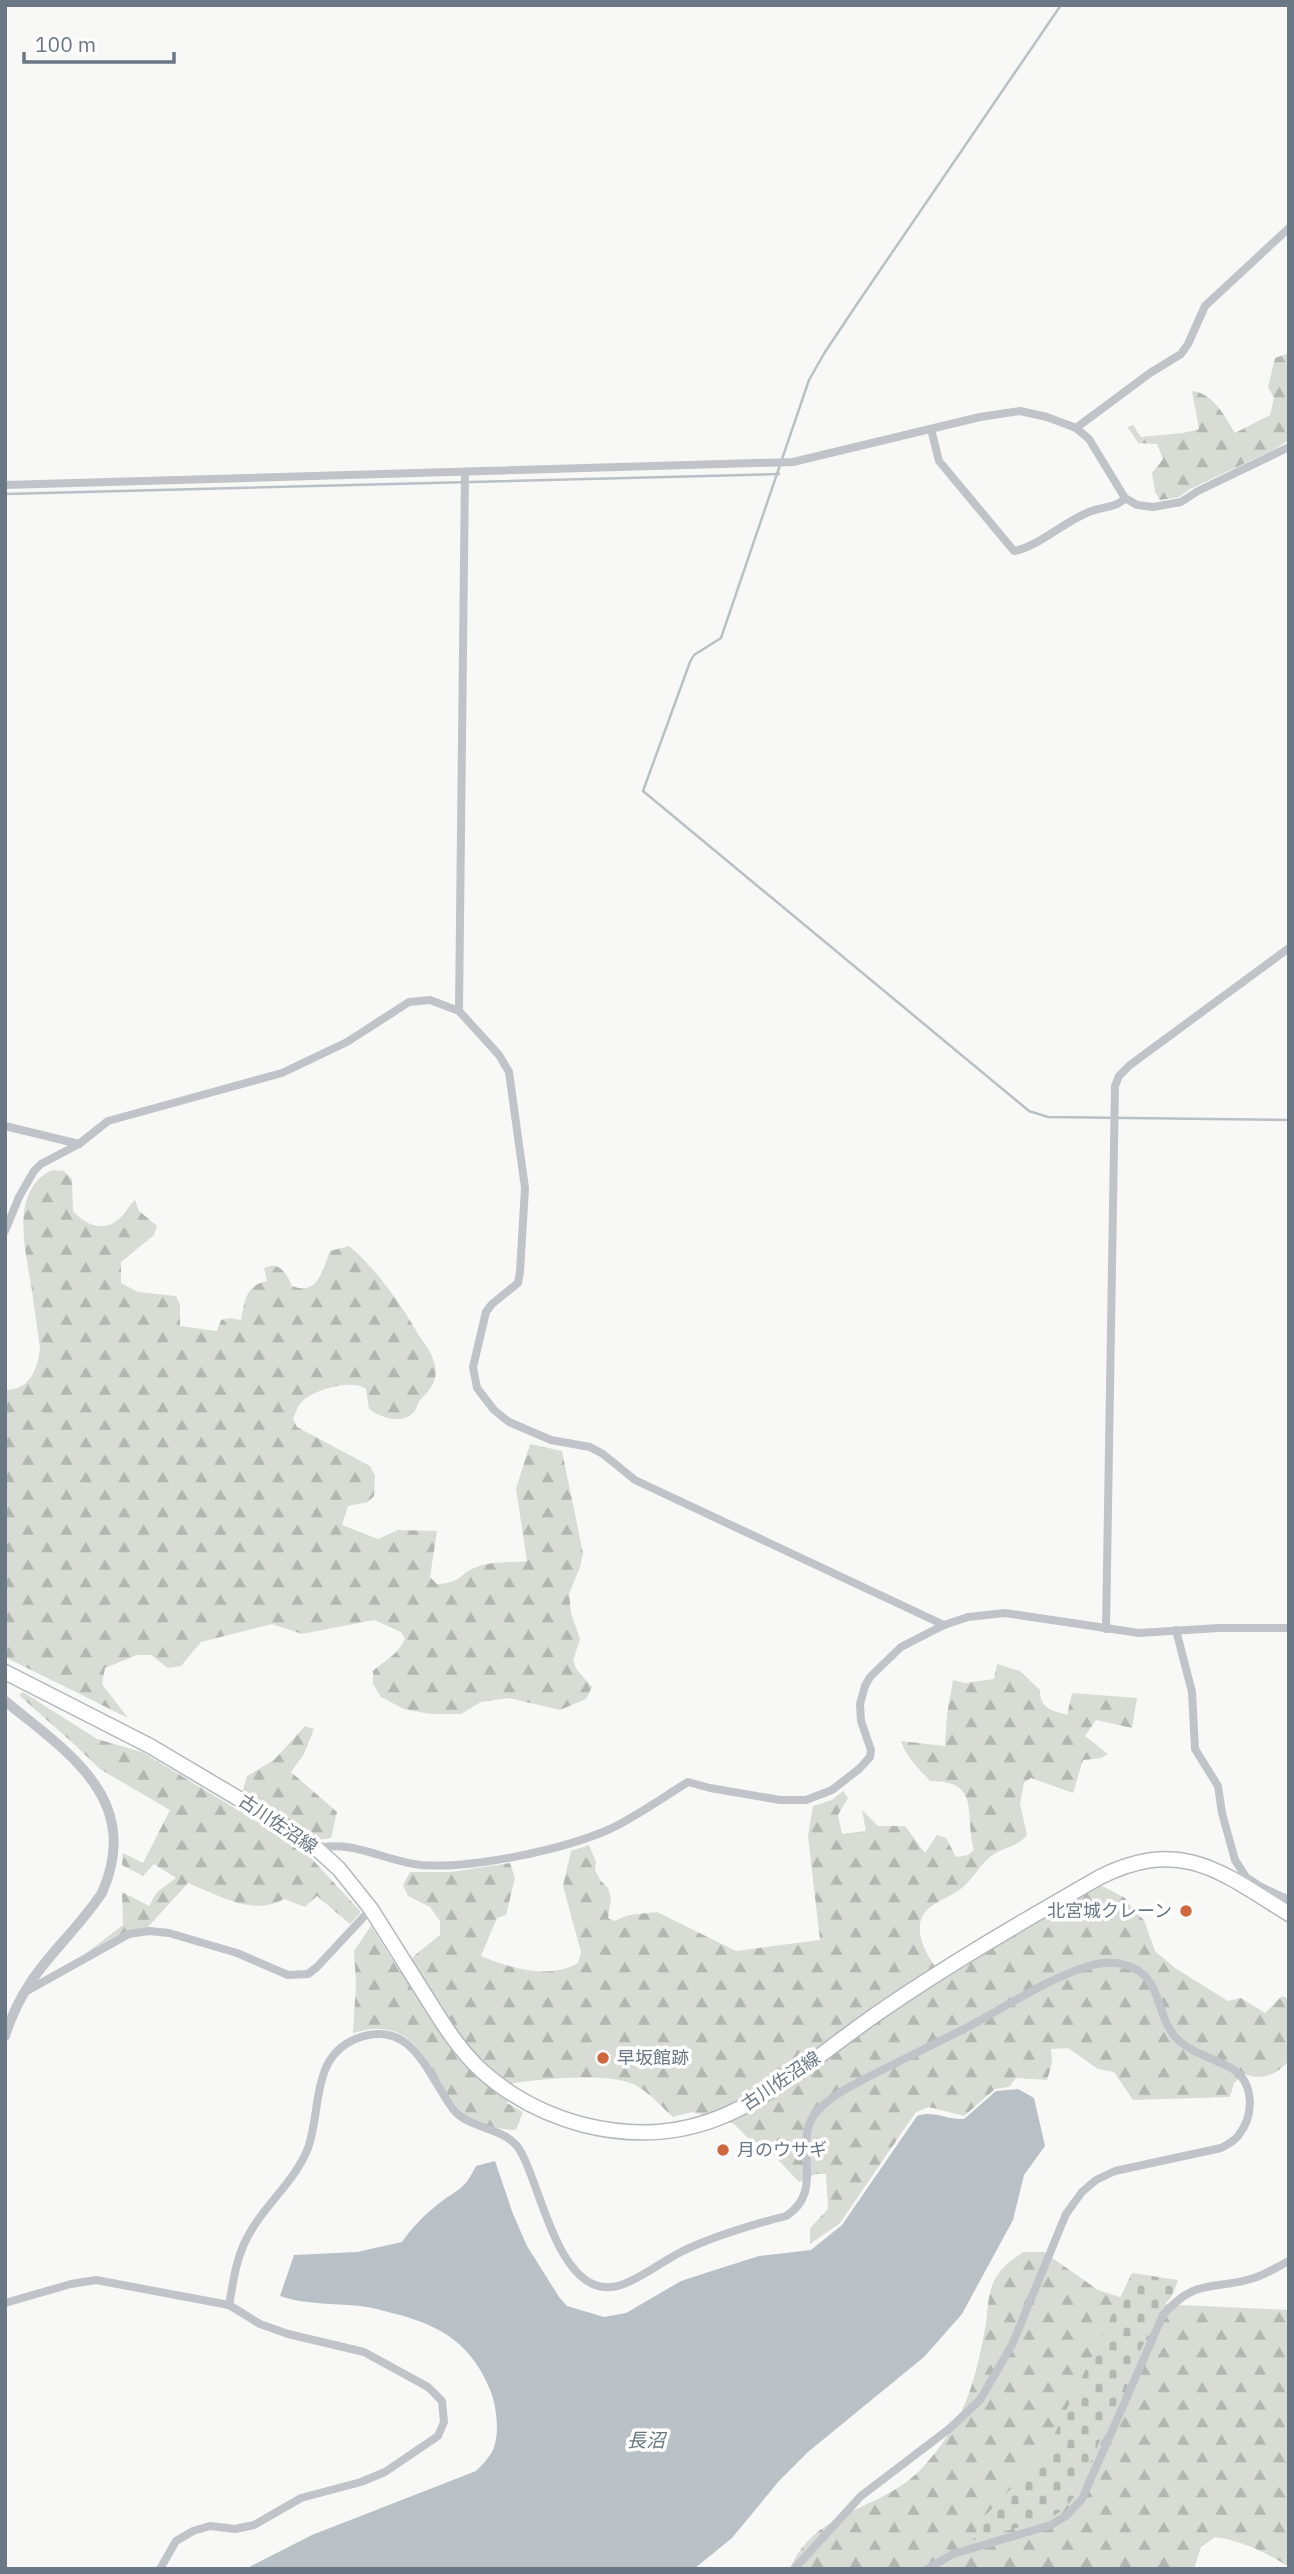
<svg xmlns="http://www.w3.org/2000/svg" width="1294" height="2574" font-family="'IBM Plex Sans','Noto Sans JP',sans-serif">
	<style>
		.forest { fill: url(#forest-firs) }
		.cemetery { fill: url(#cemetery-stones) }
		.water { fill: #b9c1c6 }
		.lines { fill: none; stroke-linecap: round; stroke-linejoin: round }
		.stream { stroke: #b9c1c6; stroke-width: 2.5 }
		.primary-casing { stroke: #b4b7bb; stroke-width: 17 }
		.minor { stroke: #c0c3c7; stroke-width: 8 }
		.tertiary { stroke: #c0c3c7; stroke-width: 10 }
		.primary { stroke: #fff; stroke-width: 14 }
		.poi-dot { fill: #d1673d; stroke: #fff; stroke-width: 2.5 }
		.labels { text-anchor: middle; stroke-width: 7; stroke-linejoin: round; paint-order: stroke }
		.street-label { font-size: 18px; fill: #6a7784; stroke: #fff }
		.poi-label { font-size: 18px; fill: #6a7784; stroke: #fff; text-anchor: start }
		.water-label { font-size: 19px; font-style: italic; fill: #66777f; stroke: #fff }
	</style>
	<defs>
		<pattern id="forest-firs" width="22" height="20" patternUnits="userSpaceOnUse" patternTransform="scale(1.75)"><rect width="22" height="20" fill="#d8dcd5"/><path d="M5 1l3.5 6h-7zM16 11l3.5 6h-7z" fill="#b3b7b2"/></pattern>
		<pattern id="cemetery-stones" width="16" height="16" patternUnits="userSpaceOnUse" patternTransform="scale(1.75)"><rect width="16" height="16" fill="#d8dcd5"/><path d="M2 7V4a2 2 0 0 1 4 0v3zM10 15v-3a2 2 0 0 1 4 0v3z" fill="#b3b7b2"/></pattern>
	</defs>
	<rect width="100%" height="100%" fill="#f8f8f6"/>
	<g class="forest">
		<path d="M1289,353V440L1271,451L1190,489L1179,497L1160,500L1155,492L1152,473L1163,459L1157,444L1138,443L1128,427L1133,425L1141,437L1183,433L1199,429L1192,391C1213,393 1225,416 1235,433L1270,415L1274,398L1268,387L1275,358Z"/>
		<path d="M52,1170L64,1171L72,1179L73,1211C84,1223 100,1232 115,1222C124,1217 128,1206 135,1200L139,1211L157,1226L154,1235L121,1262V1283L138,1292L176,1296L180,1305V1326L217,1331L221,1320L229,1318L241,1320C245,1302 245,1285 267,1281L264,1268C279,1260 287,1274 292,1286C318,1296 322,1271 330,1251L349,1246C377,1270 399,1301 418,1334C424,1343 431,1351 434,1362C439,1377 432,1389 421,1399C417,1403 417,1409 413,1413C401,1425 380,1417 369,1409L366,1389C353,1379 318,1389 305,1399C298,1404 296,1412 293,1419L297,1427L370,1466L375,1476L374,1496L368,1502L348,1506L342,1525L378,1539L398,1530L437,1531L430,1577L437,1584C464,1583 458,1573 477,1567C492,1561 511,1563 527,1561L516,1489L530,1444L562,1451L583,1553L580,1567L569,1594L571,1613L580,1639L573,1661L577,1670L592,1687L586,1699L560,1710L509,1698L481,1702L461,1714H430L404,1709L381,1697L373,1684V1671C386,1659 398,1655 405,1639L401,1632L374,1620L302,1634L272,1624L201,1642L181,1666L168,1668L151,1655H137L105,1668L102,1684L128,1718L5,1657V1390C30,1390 37,1370 40,1349C37,1327 34,1305 31,1284C25,1248 10,1190 52,1170Z"/>
		<path d="M997,1664L1020,1671L1040,1690C1040,1709 1051,1710 1067,1715L1072,1693L1137,1698L1132,1728L1096,1720L1085,1736L1108,1754L1101,1758L1083,1760L1073,1793L1031,1778L1024,1783L1020,1804L1027,1835C1018,1846 1006,1847 994,1854C982,1861 975,1877 964,1886C954,1896 937,1900 927,1910C908,1930 931,1963 945,1979L1045,1916L1100,1885L1125,1898L1133,1910L1144,1920L1155,1951L1175,1968L1228,2001L1241,1998L1265,2013L1282,1996L1289,1999V2061C1276,2075 1262,2081 1244,2074L1234,2083L1230,2097L1133,2100L1114,2072L1098,2069L1068,2048L1051,2049L1052,2063L1047,2080L1016,2078L1009,2087L995,2089L964,2116L929,2107L916,2112L840,2223L810,2244V2228L828,2209L826,2174H816L799,2182L767,2148L749,2139L734,2124L692,2112L673,2117C662,2107 651,2095 639,2087C614,2071 542,2079 513,2083L507,2103L523,2112L516,2130C503,2130 481,2125 469,2118C435,2094 429,2031 380,2029C371,2028 361,2031 353,2033L356,1984L354,1951L371,1926L400,1972L415,1955L440,1935V1921L430,1907L408,1896L403,1885L410,1872H451L510,1863L515,1878L506,1915L497,1918L481,1956C510,1968 549,1980 578,1963L581,1952L563,1886L571,1851L589,1845L596,1862L595,1870L601,1881L608,1888L611,1898L608,1918L614,1921L629,1915L657,1912L736,1951L820,1940L808,1836L813,1806L832,1800L843,1791L848,1798L838,1815L842,1834L866,1831L862,1810L878,1826H905L925,1853L937,1835L946,1838L956,1857L968,1855L974,1850C964,1815 982,1781 930,1781C919,1769 906,1757 901,1741L945,1746L947,1714L953,1680L965,1683L994,1679Z"/>
		<path d="M23,1692L97,1739L142,1752L281,1836L311,1858L361,1912L350,1924L317,1896L305,1907L284,1899C252,1917 219,1895 188,1883L148,1927L85,1954L123,1925L122,1892L149,1906L157,1892L176,1878L154,1864L143,1876L122,1865L123,1853L143,1863L170,1810L100,1769L75,1745L19,1695Z"/>
		<polygon points="305,1726 314,1729 304,1754 291,1772 337,1812 331,1838 318,1840 243,1790 247,1776 274,1760"/>
		<path d="M1023,2252H1044L1098,2290L1138,2303L1289,2310V2567C1265,2552 1243,2541 1215,2537L1201,2547L1194,2569H790C814,2509 883,2511 922,2468C939,2450 957,2424 966,2401C976,2377 981,2349 986,2324C988,2307 988,2286 999,2273C1005,2264 1015,2258 1023,2252Z"/>
	</g>
	<polygon class="cemetery" points="1132,2273 1178,2280 1172,2296 1157,2314 1075,2496 1063,2510 1048,2519 973,2540 981,2520 1046,2452"/>
	<path class="water" d="M1018,2089L1034,2098L1045,2146L1024,2175L1013,2220L962,2314L924,2357L808,2452L779,2481L732,2538L694,2569H245L312,2535L476,2471C481,2466 486,2461 490,2455C501,2440 497,2409 491,2392C473,2346 443,2326 396,2314C384,2311 372,2307 360,2306C332,2303 306,2305 280,2296L294,2255L357,2252L402,2242C412,2228 423,2216 437,2205C458,2188 463,2192 476,2166L495,2161L513,2214L527,2246L559,2297L567,2306L604,2317L626,2313L681,2281L718,2269L759,2256L811,2250L842,2225L917,2116C933,2110 947,2120 964,2119L996,2091Z"/>
	<g class="lines">
		<g class="stream">
			<polyline points="1061,5 857,304 825,352 809,380 721,638 694,655 690,662 643,791 1029,1111 1048,1117 1289,1120"/>
			<polyline points="5,494 779,474"/>
		</g>
		<defs>
			<path id="primary" d="M5,1672L150,1746L293,1831L316,1848L339,1869L371,1909C389,1938 407,1966 425,1995C442,2022 458,2049 482,2071C511,2097 546,2115 584,2125C715,2157 780,2081 878,2013C949,1964 1025,1920 1100,1877C1181,1837 1220,1871 1289,1914"/>
		</defs>
		<use href="#primary" class="primary-casing"/>
		<g class="minor">
			<polyline points="1076,428 1150,373 1181,354 1188,344 1205,306 1289,228"/>
			<path d="M931,429L939,461L1014,551C1040,546 1063,522 1089,512C1100,507 1117,508 1125,498"/>
			<polyline points="5,485 793,462 980,417 1020,411 1047,417 1076,428 1089,439 1125,498 1137,505 1153,507 1181,502 1198,491 1289,447"/>
			<polyline points="459,1011 465,472"/>
			<polyline points="5,1126 79,1144"/>
			<polyline points="5,1231 19,1197 34,1171 41,1164 79,1144 108,1121 282,1073 347,1042 409,1002 430,1000 459,1011 499,1055 509,1072 525,1188 520,1272 518,1283 492,1304 486,1312 473,1367 477,1388 494,1410 509,1422 551,1440 590,1447 603,1454 635,1480 944,1625"/>
			<polyline points="1106,1629 1115,1086 1119,1076 1130,1065 1289,948"/>
			<polyline points="1176,1630 1192,1692 1195,1749 1218,1786 1222,1813 1235,1860 1246,1877 1261,1887"/>
			<path d="M316,1848C356,1840 383,1861 421,1865C471,1869 563,1850 610,1829C637,1816 662,1798 688,1782L710,1788L780,1800H806L832,1790L859,1769L870,1757L871,1750L861,1721L860,1704L865,1686L870,1677L901,1647L944,1625L968,1617L1005,1613L1139,1633L1219,1628H1289"/>
			<polyline points="1258,1891 1261,1887 1289,1900"/>
			<polyline points="25,1992 129,1934 149,1931 169,1933 237,1953 288,1975 308,1974 317,1967 371,1909"/>
			<polyline points="5,2303 71,2284 96,2280 229,2305 260,2324 288,2334 364,2352 428,2387 442,2401 444,2422 438,2436 385,2472 361,2482 301,2498 254,2525 235,2529 210,2526 193,2531 176,2541 160,2569"/>
			<path d="M229,2305C233,2284 235,2264 244,2244C260,2208 294,2184 308,2148C317,2123 315,2095 325,2070C331,2055 342,2044 358,2038C413,2018 428,2076 453,2109C471,2132 508,2125 522,2154C540,2188 555,2270 595,2285C603,2288 612,2288 621,2285C642,2278 661,2262 681,2252C709,2238 755,2224 786,2216C828,2190 789,2141 818,2110C833,2094 857,2083 876,2073C906,2058 936,2043 966,2028C1006,2007 1046,1979 1089,1966C1113,1959 1141,1963 1153,1988C1162,2006 1163,2025 1178,2040C1194,2054 1211,2057 1229,2067C1255,2080 1255,2115 1238,2136C1234,2141 1227,2145 1221,2148L1115,2171L1096,2180L1082,2192L1066,2214L1012,2345L980,2400L949,2429L861,2496L794,2569"/>
			<path d="M927,2569L953,2554L1051,2525L1066,2516L1082,2499L1163,2315C1196,2277 1213,2291 1254,2278C1266,2274 1277,2267 1289,2261"/>
		</g>
		<path class="tertiary" d="M5,1701C69,1753 143,1800 102,1893C66,1946 26,1969 5,2036"/>
		<use href="#primary" class="primary"/>
	</g>
	<g class="poi-dot">
		<circle cx="1186" cy="1911" r="7"/>
		<circle cx="603" cy="2058" r="7"/>
		<circle cx="723" cy="2150" r="7"/>
	</g>
	<g class="labels">
		<g class="street-label">
			<text transform="translate(278 1824) rotate(34)" y="6">古川佐沼線</text>
			<text transform="translate(781 2081) rotate(-34)" y="6">古川佐沼線</text>
		</g>
		<g class="poi-label">
			<text x="1172" y="1917" text-anchor="end">北宮城クレーン</text>
			<text x="617" y="2064">早坂館跡</text>
			<text x="737" y="2156">月のウサギ</text>
		</g>
		<g class="water-label">
			<text x="646" y="2447">長沼</text>
		</g>
	</g>
	<rect width="1294" height="2574" fill="none" stroke="#6a7784" stroke-width="14"/>
	<path d="M24 52v10h150v-10" fill="none" stroke="#6a7784" stroke-width="3.5"/>
	<text x="35" y="52" font-size="21" fill="#6a7784" stroke="#ffffff" stroke-width="5" paint-order="stroke">100 m</text>
</svg>
